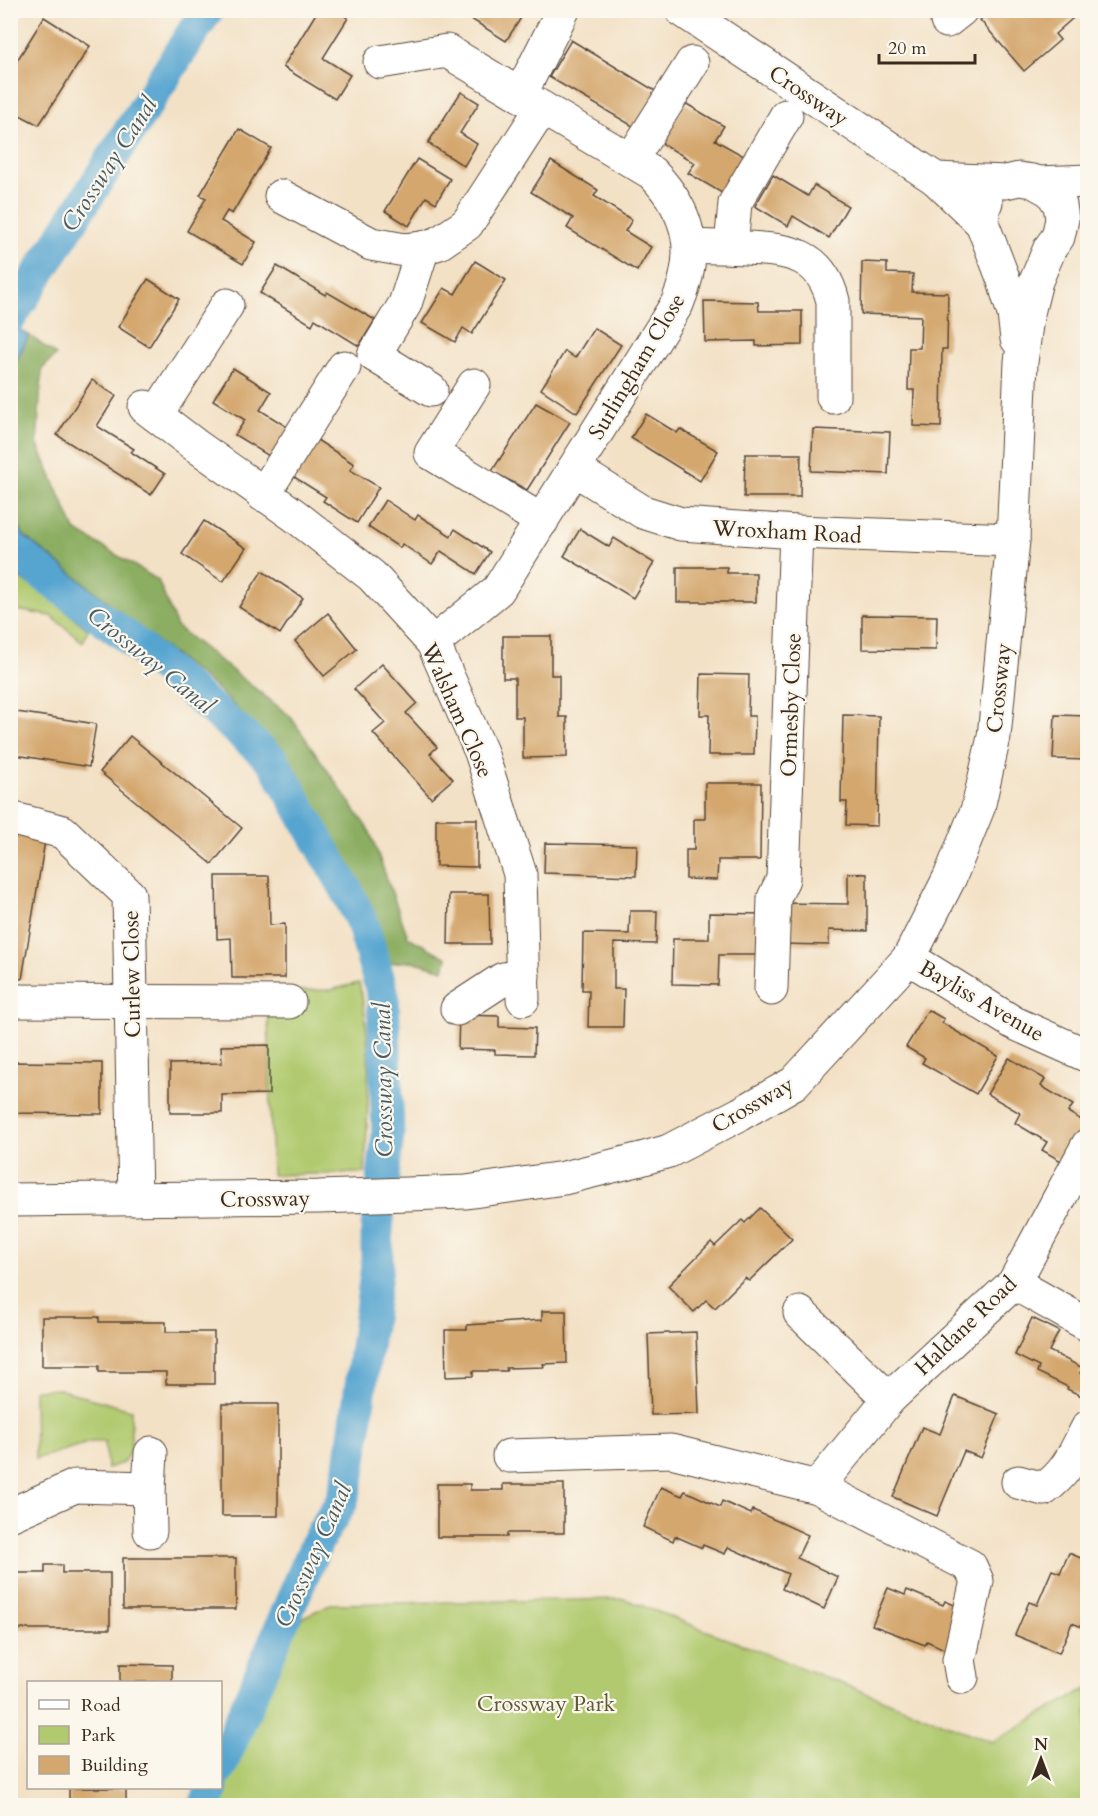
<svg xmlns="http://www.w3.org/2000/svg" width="1098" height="1816" font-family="Cardo,serif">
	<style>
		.green { fill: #b1ca70; stroke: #767a47; stroke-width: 1.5 }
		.forest { fill: #8cae62; stroke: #646c40; stroke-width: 1.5 }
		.water { fill: #57a5d0; stroke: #496877; stroke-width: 1.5 }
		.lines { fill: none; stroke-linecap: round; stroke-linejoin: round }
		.canal { stroke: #57a5d0; stroke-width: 33 }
		.building { fill: #d4a76e }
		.minor-casing { stroke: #574537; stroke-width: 35 }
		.minor { stroke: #fff; stroke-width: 33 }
		.labels { text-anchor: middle; stroke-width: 4.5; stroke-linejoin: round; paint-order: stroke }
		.street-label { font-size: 22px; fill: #3b2a1e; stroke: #fbf7ec }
		.park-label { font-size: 22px; fill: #5e5a37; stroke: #fbf7ec }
		.water-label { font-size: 24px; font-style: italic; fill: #465b65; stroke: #fbf7ec }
	</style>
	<rect width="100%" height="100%" fill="#fbf7ec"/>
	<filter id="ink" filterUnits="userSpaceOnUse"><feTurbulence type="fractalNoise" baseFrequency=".0167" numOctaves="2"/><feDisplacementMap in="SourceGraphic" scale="12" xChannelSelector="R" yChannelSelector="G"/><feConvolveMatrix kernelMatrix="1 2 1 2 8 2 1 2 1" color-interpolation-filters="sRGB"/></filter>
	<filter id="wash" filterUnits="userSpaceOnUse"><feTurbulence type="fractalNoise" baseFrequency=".008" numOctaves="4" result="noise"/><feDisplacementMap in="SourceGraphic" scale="24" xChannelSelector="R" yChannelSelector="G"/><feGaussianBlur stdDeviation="1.35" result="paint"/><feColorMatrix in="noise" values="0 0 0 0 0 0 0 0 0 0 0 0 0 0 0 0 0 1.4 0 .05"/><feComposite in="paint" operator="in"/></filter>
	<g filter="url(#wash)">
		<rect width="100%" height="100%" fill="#f3e1c6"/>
		<g class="green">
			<polygon points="10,573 40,590 88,629 83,642 51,616 11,609"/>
			<path d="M359,983C374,1044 367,1111 365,1173L272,1175L268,1017L297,991L331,990Z"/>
			<polygon points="59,1389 131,1410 131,1449 123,1463 107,1468 105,1442 91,1442 35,1459 34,1390"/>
			<polygon points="625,1599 992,1742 1087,1688 1087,1805 192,1805 200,1788 220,1788 221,1741 268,1635 330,1604"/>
		</g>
		<polygon class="forest" points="29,335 56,355 42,369 37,443 75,530 158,580 177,627 290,716 370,832 408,937 447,958 444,970 412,961 379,964 362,894 286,757 216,688 24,536 11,510 10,373"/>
		<g class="water">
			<polygon points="11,326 29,335 11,373"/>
			<polygon points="10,510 24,536 108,602 88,629 40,590 11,573"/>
		</g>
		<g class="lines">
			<g class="canal">
				<polyline points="10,318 207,10"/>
				<polyline points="10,550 126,636 272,760 346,889 363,925 383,995 388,1134 377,1228 377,1266 349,1474 342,1501 318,1540 220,1768"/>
				<polyline points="205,1806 212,1788"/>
			</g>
		</g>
		<g id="blocks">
			<g class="building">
				<polygon points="318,10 334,10 348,18 323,58 350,75 335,99 283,67"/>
				<polygon points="476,10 526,10 506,41 471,19"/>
				<polygon points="991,10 1020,10 1027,18 1036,10 1082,10 1055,34 1060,40 1024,71 980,20"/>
				<polygon points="44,17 90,46 39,125 10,110 10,72"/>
				<polygon points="571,40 657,92 636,128 549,77"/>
				<polygon points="461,92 479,103 460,133 477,144 464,166 428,143"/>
				<polygon points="685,103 724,126 715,140 749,159 727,196 688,173 695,163 661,143"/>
				<polygon points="239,129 271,148 232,214 227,211 221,221 256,242 243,264 187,231 206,198 200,195"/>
				<polygon points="417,159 450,179 436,203 426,197 409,226 385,211"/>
				<polygon points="551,161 598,190 594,196 632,220 625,231 651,247 637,271 567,228 573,218 531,192"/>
				<polygon points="773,175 808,196 814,185 848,206 829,238 793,216 788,226 755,206"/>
				<polygon points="475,261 506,280 472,334 463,328 455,342 422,323 444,288 455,294"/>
				<polygon points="862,262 887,263 887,273 913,274 912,292 948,293 947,349 942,349 941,427 913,426 914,390 908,390 909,348 920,348 921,316 861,314"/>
				<polygon points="277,266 325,295 327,292 375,320 359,346 315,319 312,325 260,293"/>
				<polygon points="148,279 179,299 149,347 118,327"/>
				<polygon points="704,301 758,302 759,311 802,311 802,345 756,346 756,341 705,342"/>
				<polygon points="594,328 621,345 577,413 541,389 565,351 575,358"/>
				<polygon points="233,368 271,392 260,410 292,430 274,459 235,435 245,420 213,400"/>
				<polygon points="92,380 116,396 97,426 134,449 131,452 165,474 151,495 57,435"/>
				<polygon points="536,403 570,422 527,490 492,471"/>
				<polygon points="646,414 677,433 680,429 718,451 700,481 631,438"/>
				<polygon points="813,429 890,432 888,474 811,471"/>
				<polygon points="314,438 354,464 350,470 379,487 357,523 323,501 326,497 291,475"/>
				<polygon points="745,454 801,454 800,497 744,497"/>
				<polygon points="385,500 415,520 418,515 451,536 455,529 490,552 476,574 441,551 432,564 402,544 400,548 368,527"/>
				<polygon points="204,521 246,548 223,582 182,554"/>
				<polygon points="580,529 609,547 614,538 654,563 633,598 564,556"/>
				<polygon points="677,567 727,567 727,573 756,573 756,602 677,602"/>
				<polygon points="262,571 303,598 280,634 239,607"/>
				<polygon points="328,613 357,649 324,676 295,641"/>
				<polygon points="862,615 937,616 936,650 862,649"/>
				<polygon points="503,636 551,636 551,675 559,675 559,717 567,717 567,757 523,758 523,717 515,717 515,678 503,678"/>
				<polygon points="382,664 417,703 406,713 437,747 430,754 453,779 431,798 373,733 385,723 354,689"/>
				<polygon points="701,674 749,675 748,716 755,716 754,755 708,755 709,715 700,715"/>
				<polygon points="10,711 96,724 89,767 10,754"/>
				<polygon points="843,715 879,716 877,826 846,825 847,802 841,802"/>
				<polygon points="1055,715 1088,716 1088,760 1053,759"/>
				<polygon points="130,736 242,828 212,864 100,772"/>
				<polygon points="705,783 761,783 760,860 718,860 717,880 686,879 686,850 694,850 694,819 705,819"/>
				<polygon points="436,819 477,819 477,867 436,866"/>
				<polygon points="10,829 46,835 22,979 10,978"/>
				<polygon points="545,843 637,845 636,876 544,873"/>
				<polygon points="848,873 867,874 867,931 829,930 829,945 779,944 779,903 848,904"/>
				<polygon points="216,876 269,876 270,925 285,924 285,978 232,978 231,938 217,939"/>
				<polygon points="449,894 489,894 490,944 448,944"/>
				<polygon points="630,911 657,911 656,944 614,943 614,989 624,989 623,1027 588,1027 589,990 582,990 583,933 629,934"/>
				<polygon points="709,913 763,914 763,955 719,955 718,985 672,984 673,939 709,939"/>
				<polygon points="928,1010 944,1019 942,1023 998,1056 976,1094 922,1063 925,1058 906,1047"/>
				<polygon points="459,1015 499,1016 499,1027 535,1028 534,1055 495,1054 495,1050 458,1049"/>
				<polygon points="269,1045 269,1094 222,1095 222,1113 170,1113 170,1064 222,1063 221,1046"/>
				<polygon points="1009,1058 1045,1079 1041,1086 1073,1105 1068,1112 1088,1124 1066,1164 1042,1150 1047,1142 1015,1123 1020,1113 987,1094"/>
				<polygon points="10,1062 102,1063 102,1114 10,1113"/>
				<polygon points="760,1208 792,1239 749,1281 745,1278 715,1308 706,1300 694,1312 668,1286 711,1242 715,1246 742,1220 745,1223"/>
				<polygon points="542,1311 566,1311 567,1363 543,1364 544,1367 506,1368 507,1371 473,1371 473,1376 446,1377 445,1330 467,1330 467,1325 542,1320"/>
				<polygon points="42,1317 99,1317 99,1322 166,1322 166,1332 214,1332 214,1384 166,1384 166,1372 99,1372 99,1366 42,1366"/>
				<polygon points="1032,1318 1059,1331 1049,1351 1083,1368 1080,1373 1088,1377 1088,1399 1067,1389 1068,1387 1037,1372 1039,1367 1015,1355"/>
				<polygon points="696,1332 699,1414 651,1415 648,1334"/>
				<polygon points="955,1396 999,1414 981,1458 964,1451 937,1516 893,1497 922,1427 940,1434"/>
				<rect x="222" y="1404" width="56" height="112"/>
				<polygon points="437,1484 470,1484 470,1490 503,1490 503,1484 564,1484 564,1533 507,1533 507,1537 437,1537"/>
				<polygon points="661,1487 682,1496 685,1491 720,1507 722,1501 751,1514 753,1510 808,1535 797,1558 838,1577 824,1609 782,1589 788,1574 728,1547 725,1554 703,1545 702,1548 675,1536 673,1541 643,1527"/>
				<polygon points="1069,1553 1088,1561 1088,1615 1082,1627 1072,1623 1059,1653 1015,1635 1029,1602 1037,1605 1052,1570 1060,1573"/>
				<rect x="123" y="1558" width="113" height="51"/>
				<polygon points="45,1565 62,1565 62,1573 110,1573 110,1629 10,1629 10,1573 45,1573"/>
				<polygon points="888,1588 905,1595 907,1590 943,1605 945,1601 966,1610 948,1651 927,1641 925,1645 872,1625"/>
				<polygon points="120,1664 172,1665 172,1682 120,1682"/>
				<rect x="69" y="1788" width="57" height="18"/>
			</g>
		</g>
	</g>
	<g filter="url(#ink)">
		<use href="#blocks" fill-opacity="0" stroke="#574537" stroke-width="1.5"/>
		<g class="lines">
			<defs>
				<g id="minor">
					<polyline points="682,10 936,179 982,223"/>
					<polyline points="947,21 961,10"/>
					<polyline points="380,62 447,51 542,108"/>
					<polyline points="520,95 563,10"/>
					<polyline points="631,160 692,63"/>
					<polyline points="1040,183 1088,181"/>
					<path d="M281,196L371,244L405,250L423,248L439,243L467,224L542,108L652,173C691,213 699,253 677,304L498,590L433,643"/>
					<polyline points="986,202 983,209 982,223 1003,278 1014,314 1017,339"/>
					<path d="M690,246C709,247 727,247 746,248C789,250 821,253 833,301V397"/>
					<polyline points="731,247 735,203 786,116"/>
					<polyline points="423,248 405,304 374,355 431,390"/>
					<polyline points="474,385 431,453 542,521"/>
					<polyline points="145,407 195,445 294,515 372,576 433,643 481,752 520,874 523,999"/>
					<polyline points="156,415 227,305"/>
					<polyline points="574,469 643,512 681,524 796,532 1013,540"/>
					<polyline points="263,495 344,367"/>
					<polyline points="10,818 63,832 129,895 135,1199"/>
					<polyline points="909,958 1014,1023 1088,1056"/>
					<polyline points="771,989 774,898 783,879 796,532"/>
					<polyline points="10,1001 289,1002"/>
					<polyline points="457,1009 503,979 523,976"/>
					<polyline points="10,1200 319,1197 466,1192 564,1178 641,1159 669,1151 740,1114 794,1083 909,958 950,877 978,808 994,737 1013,540 1021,362 1027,317 1036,281 1050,248 1058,237 1062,219 1060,205 1051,191 1033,181 1019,179 1006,182 936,179"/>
					<polyline points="1014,1283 1088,1325"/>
					<polyline points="800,1313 889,1399"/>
					<polyline points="509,1456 671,1451 817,1487 889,1399 1014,1283 1088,1145"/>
					<path d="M1018,1482L1044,1489C1069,1471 1074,1453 1088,1427"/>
					<polyline points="817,1487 970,1566 977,1581 959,1660 962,1677"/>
					<polyline points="149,1488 150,1531"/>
					<polyline points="10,1515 75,1486 149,1488 151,1453"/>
				</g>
			</defs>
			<use href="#minor" class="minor-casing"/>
			<use href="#minor" class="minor"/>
		</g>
	</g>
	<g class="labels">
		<g class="street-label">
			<text transform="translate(809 95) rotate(34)" y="8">Crossway</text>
			<text transform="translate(636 366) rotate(-59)" y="8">Surlingham Close</text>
			<text transform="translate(787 531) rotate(3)" y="8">Wroxham Road</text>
			<text transform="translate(998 688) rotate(-84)" y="8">Crossway</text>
			<text transform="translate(790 705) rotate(-88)" y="8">Ormesby Close</text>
			<text transform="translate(458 710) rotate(66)" y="8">Walsham Close</text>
			<text transform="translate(131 974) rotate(-91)" y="8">Curlew Close</text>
			<text transform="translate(982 1000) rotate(30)" y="8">Bayliss Avenue</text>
			<text transform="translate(752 1104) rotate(-30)" y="8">Crossway</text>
			<text transform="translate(265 1198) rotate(-1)" y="8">Crossway</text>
			<text transform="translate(965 1325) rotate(-44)" y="8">Haldane Road</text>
		</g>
		<g class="park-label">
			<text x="546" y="1711">Crossway Park</text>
		</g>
		<g class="water-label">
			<text transform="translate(109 164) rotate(-57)" y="8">Crossway Canal</text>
			<text transform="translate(151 660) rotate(39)" y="8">Crossway Canal</text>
			<text transform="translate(383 1080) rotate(-91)" y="8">Crossway Canal</text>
			<text transform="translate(313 1555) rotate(-66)" y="8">Crossway Canal</text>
		</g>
	</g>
	<rect width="1098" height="1816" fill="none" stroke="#fbf7ec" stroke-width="36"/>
	<rect x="27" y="1681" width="195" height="108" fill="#fbf7ec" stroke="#aea59a" stroke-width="1.5"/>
	<rect x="39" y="1700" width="30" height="9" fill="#ffffff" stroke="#aea59a" stroke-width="1.5"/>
	<text x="81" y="1711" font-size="18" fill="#3b2a1e">Road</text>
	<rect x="39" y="1726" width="30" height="18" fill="#b1ca70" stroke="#aea59a" stroke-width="1.5"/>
	<text x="81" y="1741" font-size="18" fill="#3b2a1e">Park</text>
	<rect x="39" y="1756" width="30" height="18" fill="#d4a76e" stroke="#aea59a" stroke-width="1.5"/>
	<text x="81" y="1771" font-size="18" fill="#3b2a1e">Building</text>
	<g transform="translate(1041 1759)" stroke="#fbf7ec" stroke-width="4.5" paint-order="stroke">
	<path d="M0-4.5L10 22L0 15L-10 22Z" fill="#3b2a1e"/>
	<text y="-9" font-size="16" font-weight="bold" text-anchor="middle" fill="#3b2a1e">N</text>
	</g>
	<path d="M879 54v9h96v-9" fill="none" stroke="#3b2a1e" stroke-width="3"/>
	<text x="888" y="54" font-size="18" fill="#3b2a1e" stroke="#fbf7ec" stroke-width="4.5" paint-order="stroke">20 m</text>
</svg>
